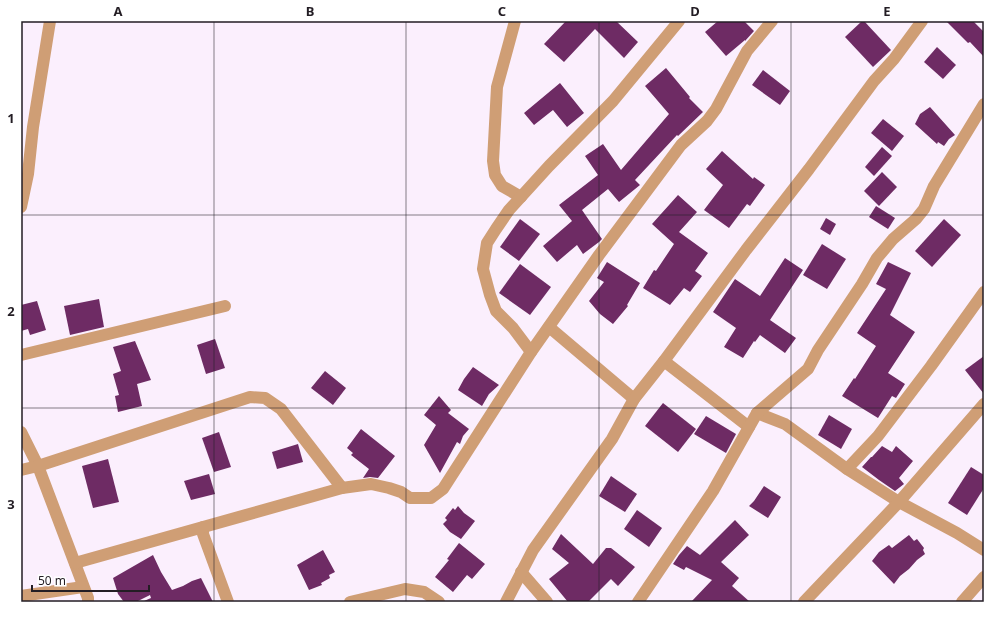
<svg xmlns="http://www.w3.org/2000/svg" width="1005" height="623" font-family="'Noto Sans',sans-serif">
	<style>
		.building { fill: #6e2b64 }
		.lines { fill: none; stroke-linecap: round; stroke-linejoin: round }
		.street { stroke: #cf9e75; stroke-width: 12 }
		.grid { fill: none; stroke: #231d24; stroke-width: 1; stroke-opacity: 0.55 }
		.neatline { fill: none; stroke: #231d24; stroke-width: 1.5 }
		.grid-label { font-size: 13px; text-anchor: middle; font-weight: bold; fill: #231d24 }
	</style>
	<rect width="100%" height="100%" fill="#fbeffd"/>
	<g class="building">
		<polygon points="566,21 616,21 638,42 624,58 595,29 564,62 544,44"/>
		<polygon points="718,21 744,21 754,31 745,41 745,40 726,56 705,32"/>
		<polygon points="862,21 864,21 891,50 873,67 845,37"/>
		<polygon points="946,21 973,21 984,32 984,57 970,42 968,43"/>
		<polygon points="937,47 956,65 943,79 924,62"/>
		<polygon points="666,68 690,97 689,98 703,112 678,136 677,135 635,180 640,185 619,202 608,189 582,210 602,239 599,242 583,254 577,245 557,262 543,246 572,221 559,205 598,175 585,156 603,144 621,170 669,114 645,86"/>
		<polygon points="763,70 790,91 780,105 752,85"/>
		<polygon points="560,83 584,113 567,127 553,110 534,125 524,113"/>
		<polygon points="930,107 955,135 949,139 944,146 938,142 937,144 915,124 920,114"/>
		<polygon points="883,119 904,136 892,151 871,133"/>
		<polygon points="882,147 892,156 874,176 865,167"/>
		<polygon points="722,151 753,179 754,177 765,185 750,206 747,204 729,228 704,210 723,185 706,169"/>
		<polygon points="882,172 897,187 879,206 864,191"/>
		<polygon points="678,195 697,212 679,232 708,253 695,271 702,276 690,292 684,288 670,305 643,288 654,270 656,271 674,244 652,224"/>
		<polygon points="876,206 895,218 888,229 869,217"/>
		<polygon points="826,218 836,224 830,235 820,229"/>
		<polygon points="520,219 540,234 519,261 500,247"/>
		<polygon points="944,219 961,235 932,267 915,251"/>
		<polygon points="822,244 846,259 827,289 803,275"/>
		<polygon points="785,258 803,270 770,320 796,338 785,353 760,335 755,342 754,341 743,358 724,347 736,328 713,312 735,279 760,296"/>
		<polygon points="607,262 640,283 627,305 628,306 613,324 600,314 589,301 604,282 597,278"/>
		<polygon points="888,262 911,273 890,315 915,332 888,373 905,384 896,398 892,396 878,418 842,396 854,378 855,379 876,346 857,333 886,289 876,284"/>
		<polygon points="520,264 551,287 530,315 499,293"/>
		<polygon points="99,299 104,327 70,335 64,306"/>
		<polygon points="37,301 46,330 30,335 28,329 21,331 21,305"/>
		<polygon points="215,339 225,368 206,374 197,345"/>
		<polygon points="135,341 151,380 137,384 142,406 118,412 115,396 119,395 113,374 121,371 113,347"/>
		<polygon points="984,356 984,394 965,370"/>
		<polygon points="473,367 499,385 489,394 482,406 458,390 464,379"/>
		<polygon points="325,371 346,388 333,405 311,388"/>
		<polygon points="439,396 451,410 448,413 469,429 463,436 460,444 457,442 440,473 424,445 436,425 424,415"/>
		<polygon points="663,403 696,429 678,452 645,426"/>
		<polygon points="829,415 852,429 841,449 818,435"/>
		<polygon points="706,416 736,434 726,453 694,434"/>
		<polygon points="361,429 395,456 378,478 370,477 363,478 369,469 351,455 353,453 347,448"/>
		<polygon points="219,432 231,467 214,472 202,438"/>
		<polygon points="298,444 303,462 277,469 272,452"/>
		<polygon points="882,446 892,452 896,446 913,461 899,478 904,484 895,491 879,480 862,467 871,457 872,457"/>
		<polygon points="108,459 119,502 93,508 82,466"/>
		<polygon points="971,467 984,475 984,488 967,515 948,503"/>
		<polygon points="209,474 215,494 191,500 184,481"/>
		<polygon points="611,476 637,494 625,512 599,496"/>
		<polygon points="764,486 781,497 768,518 749,506 754,501"/>
		<polygon points="458,506 464,513 475,521 461,539 450,532 443,524 447,520 445,518 453,508 455,510"/>
		<polygon points="637,510 662,528 649,547 624,529"/>
		<polygon points="735,520 749,535 721,562 739,578 732,586 750,602 691,602 712,580 686,567 684,570 673,564 679,555 687,546 700,555"/>
		<polygon points="561,534 593,564 606,548 611,548 635,567 618,586 611,579 588,602 568,602 549,579 569,563 552,549"/>
		<polygon points="909,535 914,541 917,539 924,548 923,550 925,554 917,560 909,569 900,576 894,584 872,561 879,552 889,545 892,548"/>
		<polygon points="459,543 485,564 472,579 467,575 453,592 435,577 449,560 447,559"/>
		<polygon points="323,550 335,572 329,575 330,578 321,583 322,585 309,590 297,565"/>
		<polygon points="153,555 161,572 172,590 183,586 192,581 201,578 213,602 145,602 144,601 151,598 150,595 136,602 124,602 118,594 113,578"/>
	</g>
	<g class="lines">
		<g class="street">
			<polyline points="515,21 497,87 493,161 495,175 502,186 521,197"/>
			<polyline points="21,207 28,174 33,127 50,21"/>
			<polyline points="549,327 634,399"/>
			<polyline points="531,352 513,328 496,311 490,295 483,269 487,243 496,229 509,210 549,166 613,101 679,21"/>
			<polyline points="21,355 225,306"/>
			<polyline points="664,361 749,427"/>
			<polyline points="757,413 785,424 847,469 899,502 957,533 984,550"/>
			<polyline points="21,432 38,466 88,598 88,602"/>
			<polyline points="847,469 878,436 931,366 984,292"/>
			<polyline points="21,470 38,466 250,397 265,398 281,409 342,488 371,484 389,488 401,492 410,498 431,498 443,489 531,352 599,255 681,145 707,121 716,109 747,51 772,21"/>
			<polyline points="203,527 203,534 228,602"/>
			<polyline points="75,563 342,488"/>
			<polyline points="521,572 547,602"/>
			<polyline points="21,596 83,587"/>
			<polyline points="350,602 405,589 424,592 439,602"/>
			<polyline points="506,602 533,550 612,439 634,399 664,361 746,250 809,169 874,81 894,59 922,21"/>
			<polyline points="638,602 713,491 757,413 808,369 818,350 862,284 877,258 893,239 916,219 924,209 934,186 984,104"/>
			<polyline points="804,602 899,502 984,404"/>
			<polyline points="962,602 984,577"/>
		</g>
	</g>
	<path class="grid" d="M214,21V602M406,21V602M599,21V602M791,21V602M21,215H984M21,408H984"/>
	<rect width="1005" height="623" fill="none" stroke="#ffffff" stroke-width="44"/>
	<path d="M32 585v6h117v-6" fill="none" stroke="#231d24" stroke-width="2"/>
	<text x="38" y="585" font-size="12" fill="#231d24" stroke="#ffffff" stroke-width="3" paint-order="stroke">50 m</text>
	<rect x="22" y="22" width="961" height="579" class="neatline"/>
	<g class="grid-label">
		<text x="118" y="16">A</text>
		<text x="310" y="16">B</text>
		<text x="502" y="16">C</text>
		<text x="695" y="16">D</text>
		<text x="887" y="16">E</text>
		<text x="11" y="123">1</text>
		<text x="11" y="316">2</text>
		<text x="11" y="509">3</text>
	</g>
</svg>
